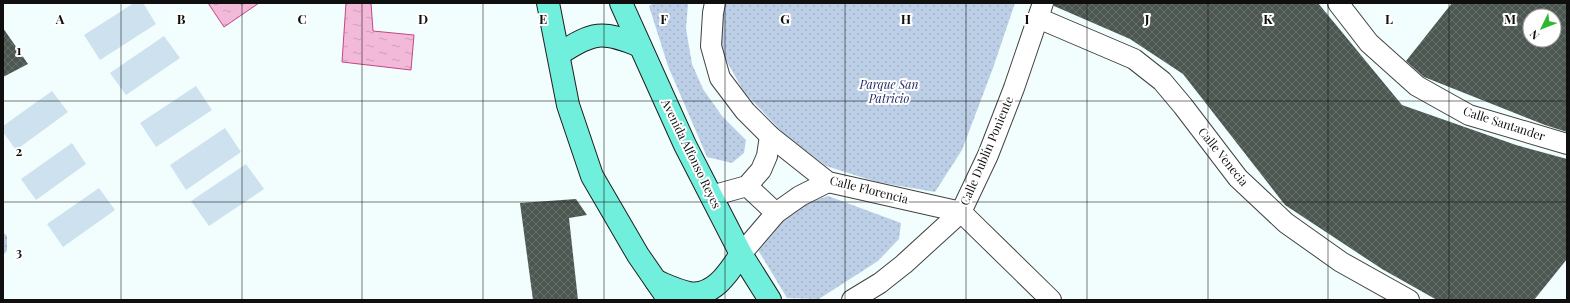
<svg xmlns="http://www.w3.org/2000/svg" width="1570" height="303" font-family="'Playfair Display',serif">
	<style>
		.grass { fill: url(#grass-dots) }
		.pitch { fill: #cee1ef }
		.water { fill: url(#water-ripples); stroke: #c54587 }
		.building { fill: url(#building-cross-hatch); fill-rule: evenodd }
		.lines { fill: none; stroke-linecap: round; stroke-linejoin: round }
		.minor-casing { stroke: #424242; stroke-width: 22 }
		.major-casing { stroke: #202020; stroke-width: 24 }
		.minor { stroke: #fff; stroke-width: 20 }
		.major { stroke: #70f0dc; stroke-width: 22 }
		.grid { fill: none; stroke: #0f0f0f; stroke-width: 1; stroke-opacity: 0.55 }
		.labels { text-anchor: middle; stroke-width: 4; stroke-linejoin: round; paint-order: stroke }
		.park-label { font-size: 12px; font-style: italic; fill: #232b63; stroke: #fff }
		.street-label { font-size: 12px; fill: #0f0f0f; stroke: #fff }
		.grid-label { font-size: 13px; text-anchor: middle; font-weight: bold; fill: #0f0f0f; stroke: #fff; stroke-width: 4; stroke-linejoin: round; paint-order: stroke }
	</style>
	<defs>
		<pattern id="grass-dots" width="8" height="8" patternUnits="userSpaceOnUse"><rect width="8" height="8" fill="#bdcfe7"/><path d="M2 2h.1M6 6h.1" fill="none" stroke="#a1b1c5" stroke-width="1.8" stroke-linecap="round"/></pattern>
		<pattern id="water-ripples" width="26" height="14" patternUnits="userSpaceOnUse"><rect width="26" height="14" fill="#f2b9d8"/><path d="M2 4q2-2 4 0t4 0M15 11q2-2 4 0t4 0" fill="none" stroke="#ce9eb8"/></pattern>
		<pattern id="building-cross-hatch" width="8" height="8" patternUnits="userSpaceOnUse"><rect width="8" height="8" fill="#4c5751"/><path d="M0 0l8 8M0 8l8-8" fill="none" stroke="#676f6a"/></pattern>
	</defs>
	<rect width="100%" height="100%" fill="#f2fefd"/>
	<g class="grass">
		<polygon points="654,3 688,3 686,29 692,64 703,89 722,116 746,140 744,153 732,163 707,157 668,66 649,6"/>
		<polygon points="723,3 1015,3 993,68 962,150 935,192 877,182 826,166 782,132 744,92 721,51 719,11"/>
		<polygon points="828,196 901,223 899,239 878,261 819,299 787,298 758,250 792,208"/>
		<polygon points="3,232 7,236 7,251 3,255"/>
	</g>
	<g class="pitch">
		<polygon points="134,3 143,3 156,24 100,60 84,35"/>
		<polygon points="164,36 180,58 126,95 110,73"/>
		<polygon points="196,86 212,110 156,147 140,123"/>
		<polygon points="52,91 68,112 16,150 3,132 3,126"/>
		<polygon points="225,128 241,152 186,190 170,165"/>
		<polygon points="72,143 86,164 36,200 21,179"/>
		<polygon points="246,164 264,189 209,226 191,201"/>
		<polygon points="99,188 115,210 63,247 47,224"/>
	</g>
	<g class="water">
		<polygon points="208,3 259,3 224,27"/>
		<polygon points="346,3 371,3 373,31 414,35 411,70 342,62"/>
	</g>
	<g class="building">
		<polygon points="1054,3 1318,3 1402,105 1516,145 1567,159 1567,259 1534,300 1437,300 1382,269 1285,205 1183,74 1130,39 1054,6"/>
		<path d="M1452,3H1567V132L1545,125L1424,77L1406,61ZM1530,16H1554V40H1530Z"/>
		<polygon points="3,28 28,64 3,77"/>
		<polygon points="576,199 587,215 569,218 578,300 533,300 520,203"/>
	</g>
	<g class="lines">
		<defs>
			<g id="minor">
				<polyline points="715,3 713,13 711,46 720,78 745,111 770,136 828,182 961,212 1051,300"/>
				<polyline points="1338,3 1369,43 1417,86 1469,115 1567,144"/>
				<polyline points="1038,18 1134,59 1162,81 1183,106 1238,178 1286,223 1341,262 1409,300"/>
				<polyline points="747,186 776,213"/>
				<polyline points="711,196 747,186 761,170 767,156 770,136"/>
				<polyline points="741,254 776,213 800,196 828,182"/>
				<polyline points="852,300 880,283 904,264 961,212 988,155 1014,88 1043,3"/>
			</g>
			<g id="major">
				<polyline points="548,3 568,105 592,176 638,255 669,300"/>
				<polyline points="621,3 685,145 741,254 770,300"/>
				<path d="M559,54C594,32 601,30 640,46"/>
				<path d="M656,281C666,285 678,291 689,293C714,297 729,272 741,254"/>
			</g>
		</defs>
		<use href="#minor" class="minor-casing"/>
		<use href="#major" class="major-casing"/>
		<use href="#minor" class="minor"/>
		<use href="#major" class="major"/>
	</g>
	<path class="grid" d="M121,3V300M242,3V300M362,3V300M483,3V300M604,3V300M725,3V300M845,3V300M966,3V300M1087,3V300M1208,3V300M1328,3V300M1449,3V300M3,101H1567M3,202H1567"/>
	<g class="labels">
		<g class="park-label">
			<text x="889" y="89">Parque San<tspan x="889" dy="14">Patricio</tspan></text>
		</g>
		<g class="street-label">
			<text transform="translate(1504 124) rotate(18)" y="4">Calle Santander</text>
			<text transform="translate(987 151) rotate(-67)" y="4">Calle Dublín Poniente</text>
			<text transform="translate(691 154) rotate(64)" y="4">Avenida Alfonso Reyes</text>
			<text transform="translate(1223 157) rotate(51)" y="4">Calle Venecia</text>
			<text transform="translate(869 190) rotate(14)" y="4">Calle Florencia</text>
		</g>
	</g>
	<g class="grid-label">
		<text x="60" y="24">A</text>
		<text x="181" y="24">B</text>
		<text x="302" y="24">C</text>
		<text x="423" y="24">D</text>
		<text x="543" y="24">E</text>
		<text x="664" y="24">F</text>
		<text x="785" y="24">G</text>
		<text x="906" y="24">H</text>
		<text x="1027" y="24">I</text>
		<text x="1147" y="24">J</text>
		<text x="1268" y="24">K</text>
		<text x="1389" y="24">L</text>
		<text x="1510" y="24">M</text>
		<text x="19" y="55">1</text>
		<text x="19" y="156">2</text>
		<text x="19" y="257">3</text>
	</g>
	<rect width="1570" height="303" fill="none" stroke="#0f0f0f" stroke-width="8"/>
	<g transform="translate(1542 28) rotate(227)"><circle r="19" fill="#ffffff" stroke="#9f9f9f"/>
	<path d="M0-3L7 15L0 10L-7 15Z" fill="#2fb734"/>
	<text y="-6" font-size="11" font-weight="bold" text-anchor="middle" fill="#0f0f0f">N</text>
	</g>
</svg>
